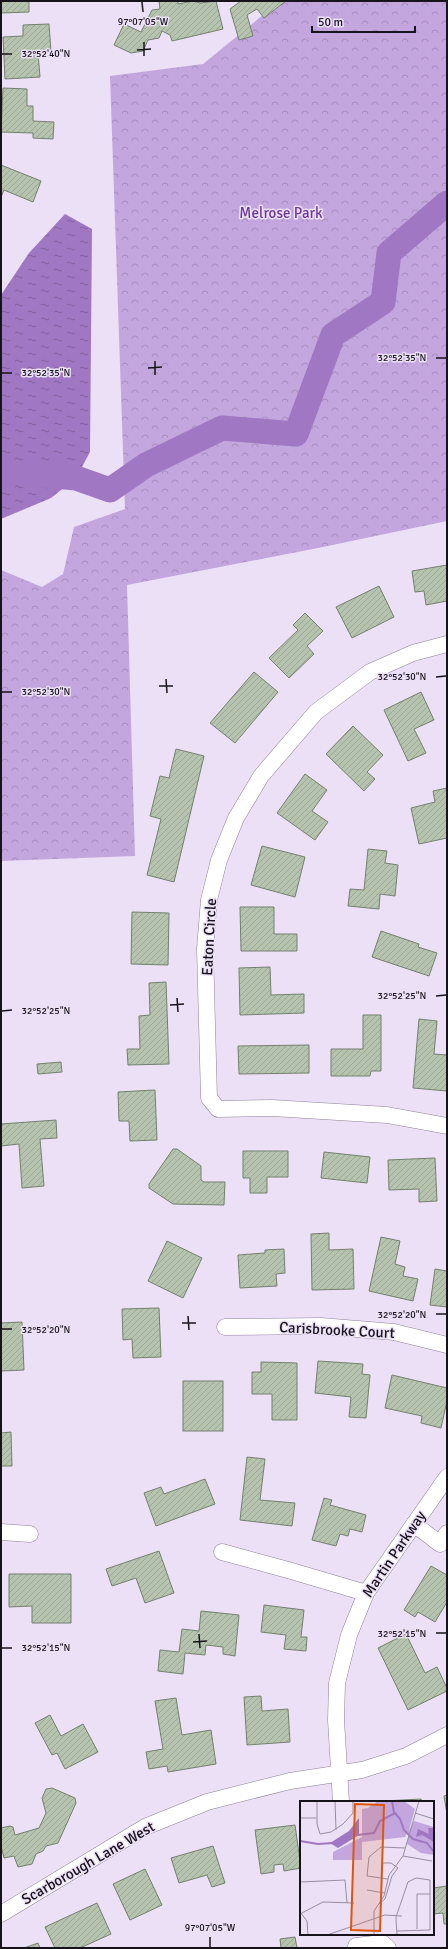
<svg xmlns="http://www.w3.org/2000/svg" width="448" height="1949" font-family="Signika,sans-serif">
	<style>
		.forest { fill: url(#forest-crowns) }
		.water { fill: url(#water-ripples) }
		.lines { fill: none; stroke-linecap: round; stroke-linejoin: round }
		.river { stroke: #a077c2; stroke-width: 25 }
		.building { fill: url(#building-hatch); stroke: #73806d }
		.minor-casing { stroke: #8d8296; stroke-width: 17 }
		.minor { stroke: #fff; stroke-width: 16 }
		.ticks { fill: none; stroke: #17131a; stroke-width: 1.5 }
		.labels { text-anchor: middle; stroke-width: 3; stroke-linejoin: round; paint-order: stroke }
		.park-label { font-size: 15px; fill: #6c3792; stroke: #ece0f7 }
		.street-label { font-size: 15px; fill: #17131a; stroke: #ece0f7 }
		.inset-river { fill: none; stroke: #a077c2; stroke-width: 2 }
		.inset-road { fill: none; stroke: #978e9f; stroke-width: 1 }
		.view { fill: #de560d; fill-opacity: 0.15; stroke: #de560d; stroke-width: 2 }
		.inset-edge { fill: none; stroke: #17131a; stroke-width: 2 }
		.ticks-label { font-size: 10px; text-anchor: middle; fill: #17131a; stroke: #ece0f7; stroke-width: 3; stroke-linejoin: round; paint-order: stroke }
	</style>
	<defs>
		<pattern id="forest-crowns" width="20" height="18" patternUnits="userSpaceOnUse"><rect width="20" height="18" fill="#c4a6de"/><path d="M2 6a3 3 0 1 1 6 0M12 15a3 3 0 1 1 6 0" fill="none" stroke="#a88ebe"/></pattern>
		<pattern id="water-ripples" width="26" height="14" patternUnits="userSpaceOnUse"><rect width="26" height="14" fill="#a077c2"/><path d="M2 4q2-2 4 0t4 0M15 11q2-2 4 0t4 0" fill="none" stroke="#81609d"/></pattern>
		<pattern id="building-hatch" width="6" height="6" patternUnits="userSpaceOnUse"><rect width="6" height="6" fill="#b6c4af"/><path d="M-1 1l2-2M0 6l6-6M5 7l2-2" fill="none" stroke="#9ca896"/></pattern>
	</defs>
	<rect width="100%" height="100%" fill="#ece0f7"/>
	<polygon class="forest" points="280,1 447,1 447,521 323,547 127,585 135,856 1,861 1,570 42,587 63,574 74,527 125,509 110,76 203,64"/>
	<polygon class="water" points="65,214 92,229 90,452 76,478 51,498 1,519 1,295 29,253"/>
	<g class="lines">
		<polyline class="river" points="1,471 76,478 110,490 146,465 222,428 296,434 333,335 383,302 389,253 447,203"/>
	</g>
	<g class="building">
		<polygon points="1,1 29,1 29,12 1,13"/>
		<polygon points="159,1 178,1 178,4 193,1 200,3 216,1 223,29 172,41 170,35 162,31 159,38 148,40 143,51 131,53 114,45 124,24 141,32 152,10 160,9"/>
		<polygon points="241,1 286,1 264,18 257,9 247,15 253,36 239,40 230,9"/>
		<polygon points="49,24 51,52 38,53 40,77 5,79 3,37 23,36 23,25"/>
		<polygon points="3,88 27,89 27,106 33,106 33,121 54,122 53,139 33,138 33,133 1,132"/>
		<polygon points="1,165 41,181 33,202 4,190 1,197"/>
		<polygon points="447,565 447,601 426,605 424,591 415,592 412,571"/>
		<polygon points="379,586 394,617 352,638 336,607"/>
		<polygon points="305,613 323,631 307,646 314,654 289,678 269,658 298,630 293,625"/>
		<polygon points="254,672 278,692 235,743 210,723"/>
		<polygon points="421,692 434,720 414,729 426,753 408,761 384,710"/>
		<polygon points="353,726 383,755 367,772 375,779 364,791 326,754"/>
		<polygon points="176,749 204,756 174,882 147,875 161,819 150,816 160,776 169,778"/>
		<polygon points="305,774 327,790 312,811 328,822 315,840 277,813"/>
		<polygon points="447,788 447,838 419,844 411,808 435,802 433,791"/>
		<polygon points="262,846 305,857 295,897 251,885"/>
		<polygon points="368,849 387,851 385,863 398,865 395,896 380,894 379,909 348,906 350,889 364,890"/>
		<polygon points="240,907 274,907 274,934 297,934 297,951 241,951"/>
		<polygon points="132,912 169,913 168,965 131,964"/>
		<polygon points="381,931 419,944 418,947 437,953 429,976 372,957"/>
		<polygon points="270,967 271,995 304,994 304,1013 240,1015 239,968"/>
		<polygon points="166,982 169,1064 128,1065 127,1049 140,1049 139,1016 150,1015 149,983"/>
		<polygon points="363,1015 381,1015 381,1071 371,1071 370,1076 331,1076 331,1049 363,1049"/>
		<polygon points="419,1019 437,1021 434,1054 447,1055 447,1091 413,1088"/>
		<polygon points="309,1045 309,1073 239,1074 238,1046"/>
		<polygon points="61,1062 62,1072 38,1074 37,1064"/>
		<polygon points="155,1090 157,1140 130,1141 129,1121 119,1121 118,1092"/>
		<polygon points="56,1120 57,1138 40,1139 44,1186 22,1188 19,1144 1,1146 1,1124"/>
		<polygon points="173,1149 177,1149 201,1166 201,1180 204,1182 225,1182 224,1205 173,1204 149,1188 149,1184"/>
		<polygon points="243,1151 288,1151 288,1177 267,1177 267,1193 250,1193 250,1178 243,1178"/>
		<polygon points="324,1152 370,1157 367,1183 321,1178"/>
		<polygon points="435,1158 437,1201 419,1202 419,1189 389,1190 388,1160"/>
		<polygon points="329,1233 329,1250 353,1249 354,1289 312,1290 311,1234"/>
		<polygon points="381,1237 400,1241 395,1264 405,1267 403,1276 418,1279 413,1301 369,1291"/>
		<polygon points="167,1241 202,1258 183,1298 148,1281"/>
		<polygon points="284,1249 285,1273 276,1274 277,1286 240,1288 238,1255 265,1253 265,1250"/>
		<polygon points="435,1269 447,1271 447,1307 430,1305"/>
		<polygon points="159,1308 161,1357 133,1358 132,1339 123,1340 122,1309"/>
		<polygon points="22,1322 24,1370 1,1371 1,1323"/>
		<polygon points="318,1361 363,1364 362,1374 370,1375 366,1418 349,1417 351,1397 315,1393"/>
		<polygon points="261,1362 297,1363 297,1420 272,1420 272,1394 252,1394 252,1372 261,1372"/>
		<polygon points="392,1375 447,1388 447,1401 441,1428 421,1423 422,1416 385,1408"/>
		<rect x="183" y="1381" width="40" height="50"/>
		<polygon points="11,1432 12,1466 1,1466 1,1433"/>
		<polygon points="247,1457 265,1459 260,1500 295,1503 292,1526 240,1520"/>
		<polygon points="205,1479 215,1504 156,1526 144,1493 161,1487 164,1494"/>
		<polygon points="324,1498 332,1500 330,1505 366,1515 362,1532 350,1529 348,1536 340,1534 336,1546 312,1540"/>
		<polygon points="159,1551 174,1593 145,1603 136,1578 112,1586 106,1569"/>
		<polygon points="431,1566 447,1575 447,1602 435,1622 418,1612 415,1617 404,1610"/>
		<polygon points="9,1574 71,1574 71,1623 32,1623 32,1606 9,1607"/>
		<polygon points="264,1605 304,1610 301,1637 307,1637 306,1651 284,1649 286,1635 261,1632"/>
		<polygon points="201,1611 239,1615 235,1656 223,1654 223,1647 206,1645 205,1655 185,1653 183,1674 158,1671 160,1650 179,1652 182,1629 199,1631"/>
		<polygon points="406,1634 425,1673 437,1667 447,1688 447,1691 408,1710 378,1648"/>
		<polygon points="261,1696 262,1711 288,1709 290,1742 247,1745 244,1697"/>
		<polygon points="176,1698 182,1735 211,1730 216,1764 168,1772 167,1766 149,1769 146,1752 163,1749 155,1701"/>
		<polygon points="50,1715 61,1736 83,1724 98,1752 65,1769 57,1753 52,1755 35,1723"/>
		<polygon points="52,1788 75,1798 76,1803 58,1843 46,1846 43,1851 36,1854 32,1864 18,1867 14,1856 4,1858 1,1846 1,1828 10,1826 13,1827 15,1835 39,1828 46,1813 42,1798 46,1789"/>
		<polygon points="447,1795 447,1814 444,1796"/>
		<polygon points="421,1799 422,1802 384,1802 384,1801"/>
		<polygon points="295,1825 301,1868 284,1871 283,1864 274,1865 274,1872 261,1874 255,1830"/>
		<polygon points="213,1846 225,1883 212,1887 207,1875 179,1883 171,1858"/>
		<polygon points="145,1869 162,1905 130,1920 113,1884"/>
		<polygon points="447,1886 447,1924 444,1924 443,1913 433,1914 433,1888"/>
		<polygon points="97,1903 111,1934 80,1948 55,1948 45,1927"/>
		<polygon points="295,1937 297,1948 281,1948 280,1939"/>
		<polygon points="38,1943 40,1948 24,1948"/>
	</g>
	<g class="lines">
		<defs>
			<g id="minor">
				<polyline points="447,644 413,653 370,672 316,712 261,776 236,818 219,860 209,900 205,949 209,1098 218,1109 272,1108 387,1115 447,1126"/>
				<polyline points="225,1327 321,1326 394,1332 447,1345"/>
				<polyline points="414,1524 440,1544 447,1533"/>
				<polyline points="1,1532 30,1534"/>
				<polyline points="222,1552 288,1570 366,1593"/>
				<polyline points="341,1802 336,1720 337,1683 349,1635 366,1593 447,1477"/>
				<polyline points="1,1914 145,1827 207,1802 290,1781 362,1770 406,1756 447,1735"/>
				<polyline points="356,1946 382,1943 388,1948"/>
			</g>
		</defs>
		<use href="#minor" class="minor-casing"/>
		<use href="#minor" class="minor"/>
	</g>
	<path class="ticks" d="M142,2L143,12M144,42V56M137,50L151,49M2,54H12M436,358H446M155,361V375M148,368L162,367M2,373H12M436,677L446,676M166,679L167,693M159,686H173M2,692H12M436,996L446,995M177,998L178,1012M170,1005L184,1004M2,1011L12,1010M436,1314H446M188,1316L189,1330M182,1323H196M2,1329H12M436,1633H446M199,1634L200,1648M193,1642L207,1641M2,1648H12M210,1937V1947"/>
	<g class="labels">
		<g class="park-label">
			<text x="281" y="218">Melrose Park</text>
		</g>
		<g class="street-label">
			<text transform="translate(209 937) rotate(-87)" y="5">Eaton Circle</text>
			<text transform="translate(337 1330) rotate(3)" y="5">Carisbrooke Court</text>
			<text transform="translate(394 1554) rotate(-56)" y="5">Martin Parkway</text>
			<text transform="translate(88 1863) rotate(-30)" y="5">Scarborough Lane West</text>
		</g>
	</g>
	<g transform="translate(300 1801)">
		<rect width="134" height="134" fill="#ece0f7"/>
		<path d="M78,0H104L115,8L109,29L114,20L134,26V54L121,52L107,43L109,33L107,32L105,36L62,41V59H33V51L62,36V8L68,7Z" fill="#c4a6de"/>
		<path d="M59,17V34L38,47L30,42L49,30ZM128,27H134V41L122,34L116,36L118,28L129,33Z" fill="#a077c2"/>
		<path class="inset-river" d="M92,0L94,12M57,34L74,32L80,20L95,12L100,18L104,29L113,38L127,42L134,51M0,40L18,43L33,42"/>
		<path class="inset-road" d="M17,0V23L20,33L31,31L43,23L53,12V0M35,0L36,29M115,12L134,18M0,17H16M103,55L132,60M88,78L67,75L69,56L81,46L105,47M0,81L45,79L47,102M67,89L85,92M79,103L85,98L92,75L98,67L91,62H82M0,111L7,120L8,134M0,113L23,101L54,102M117,128V93H130M97,130L130,129V79L116,77L108,81L96,116V118L97,134M27,134L85,114L102,115M74,134V110L84,95L89,74L103,55L119,0"/>
		<path class="view" d="M55,3L84,4L80,130L51,129Z"/>
		<rect width="134" height="134" class="inset-edge"/>
	</g>
	<g class="ticks-label">
		<text x="143" y="25">97°07'05"W</text>
		<text x="46" y="57">32°52'40"N</text>
		<text x="402" y="361">32°52'35"N</text>
		<text x="46" y="376">32°52'35"N</text>
		<text x="402" y="680">32°52'30"N</text>
		<text x="46" y="695">32°52'30"N</text>
		<text x="402" y="999">32°52'25"N</text>
		<text x="46" y="1014">32°52'25"N</text>
		<text x="402" y="1318">32°52'20"N</text>
		<text x="46" y="1333">32°52'20"N</text>
		<text x="402" y="1637">32°52'15"N</text>
		<text x="46" y="1651">32°52'15"N</text>
		<text x="210" y="1931">97°07'05"W</text>
	</g>
	<rect width="448" height="1949" fill="none" stroke="#17131a" stroke-width="4"/>
	<path d="M312 26v6h103v-6" fill="none" stroke="#17131a" stroke-width="2"/>
	<text x="318" y="26" font-size="12" fill="#17131a" stroke="#ece0f7" stroke-width="3" paint-order="stroke">50 m</text>
</svg>
